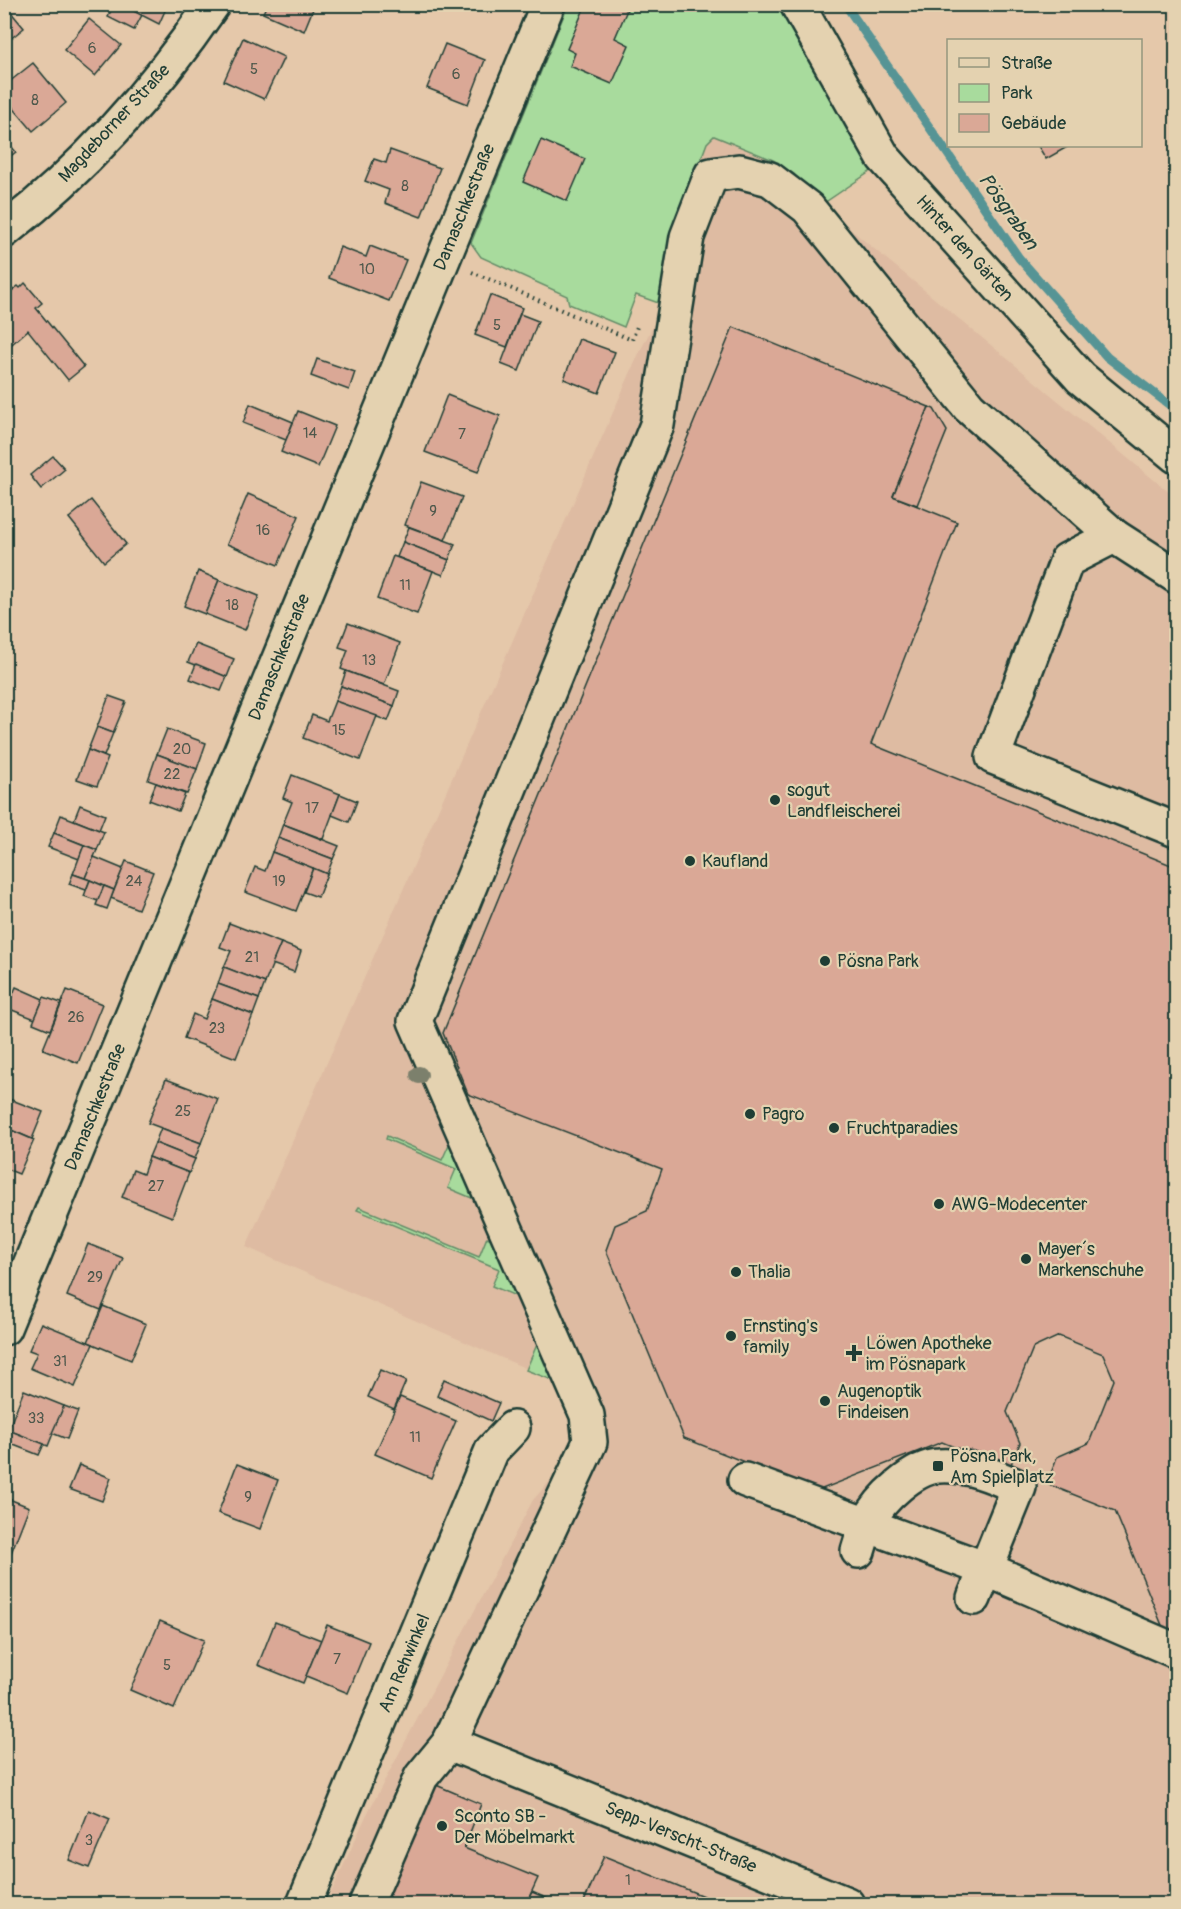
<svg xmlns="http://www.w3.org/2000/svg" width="1181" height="1909" font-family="Pangolin,sans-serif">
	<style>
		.built { fill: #debba2 }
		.green { fill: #a8db9d; stroke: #648c68; stroke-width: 1.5 }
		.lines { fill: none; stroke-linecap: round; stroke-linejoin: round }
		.stream { stroke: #579495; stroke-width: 9 }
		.building { fill: #daa896; stroke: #1f3d34; stroke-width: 1.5 }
		.minor-casing { stroke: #1f3d34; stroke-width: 38 }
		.path { stroke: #1f3d34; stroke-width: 4; stroke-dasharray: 1.5 4.5; stroke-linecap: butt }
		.minor { stroke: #e4d2b0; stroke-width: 33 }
		.tree { fill: #7c806c }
		.poi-dot { fill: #1f3d34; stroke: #e4d2b0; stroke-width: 2 }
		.labels { text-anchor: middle; stroke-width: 4.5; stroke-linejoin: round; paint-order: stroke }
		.number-label { font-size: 15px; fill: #4e584c }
		.street-label { font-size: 18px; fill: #1f3d34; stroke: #e4d2b0 }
		.poi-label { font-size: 18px; fill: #1f3d34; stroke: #e4d2b0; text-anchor: start }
		.water-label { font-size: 20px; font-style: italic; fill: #24443c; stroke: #e4d2b0 }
	</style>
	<rect width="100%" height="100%" fill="#e5c8aa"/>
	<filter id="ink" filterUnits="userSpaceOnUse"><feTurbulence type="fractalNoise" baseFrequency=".0167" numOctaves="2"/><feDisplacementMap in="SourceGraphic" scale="12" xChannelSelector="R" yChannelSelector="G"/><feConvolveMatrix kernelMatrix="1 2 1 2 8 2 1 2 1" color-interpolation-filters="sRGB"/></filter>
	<g filter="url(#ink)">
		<polygon class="built" points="714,136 773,160 794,174 821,205 1176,498 1176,1904 326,1904 366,1816 533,1500 565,1464 572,1448 572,1421 555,1381 246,1247 640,351 664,305 680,215 707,142"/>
		<g class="green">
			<polygon points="568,5 785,5 880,165 821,205 794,174 773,160 714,136 707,143 680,215 664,305 636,295 624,327 569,304 567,296 481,257 471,243"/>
			<polygon points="387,1136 442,1160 451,1140 479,1201 448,1188 456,1169 386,1139"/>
			<polygon points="359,1207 479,1257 487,1237 496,1241 518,1297 492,1286 499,1269 357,1210"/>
			<polygon points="539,1340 555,1381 526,1370"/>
		</g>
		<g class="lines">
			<polyline class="stream" points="845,4 1019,258 1107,357 1176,410"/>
		</g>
		<g class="building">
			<polygon points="4,4 24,28 4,44"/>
			<polygon points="114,4 120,4 142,15 134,30 108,17"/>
			<polygon points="120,4 168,4 159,24"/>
			<polygon points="267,4 315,4 304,31 263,13"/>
			<polygon points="586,4 613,4 627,10 615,38 629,45 612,84 570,66 575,53 567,49"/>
			<polygon points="89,19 121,45 95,76 64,50"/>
			<polygon points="243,38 284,57 264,99 224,81"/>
			<polygon points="445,44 485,60 468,104 427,88"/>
			<polygon points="33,63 66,103 33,131 4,97 4,86"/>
			<polygon points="4,138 16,152 4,161"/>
			<polygon points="541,140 585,159 567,201 523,182"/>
			<polygon points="1038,146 1069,146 1046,159"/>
			<polygon points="390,150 440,168 421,217 385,203 389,190 365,181 374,159 386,163"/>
			<polygon points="370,246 406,260 389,301 329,278 340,247 366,257"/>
			<polygon points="25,283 42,303 36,308 84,367 68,380 28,330 12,344 4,335 4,292 8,294 18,286 20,288"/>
			<polygon points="490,295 522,308 507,347 475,335"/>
			<polygon points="520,314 538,321 519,371 501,364"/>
			<polygon points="733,327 929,407 893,496 957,522 871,744 1176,867 1176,1639 1166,1635 1115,1511 1047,1484 1057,1457 1089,1443 1114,1380 1103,1354 1059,1336 1033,1348 1007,1412 1020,1443 1009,1469 942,1442 817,1491 684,1438 606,1250 615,1225 647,1211 662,1169 468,1094 443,1033"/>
			<polygon points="579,339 615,352 599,393 564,379"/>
			<polygon points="317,359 355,372 349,390 311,376"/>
			<polygon points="447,395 500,416 478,472 425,452"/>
			<polygon points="250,404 293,422 286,440 243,423"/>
			<polygon points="929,407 934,409 947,431 917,505 893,496"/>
			<polygon points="298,411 335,426 318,467 281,452"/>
			<polygon points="53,456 65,469 41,489 30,475"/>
			<polygon points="421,482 462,497 445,540 405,525"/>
			<polygon points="248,494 299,516 278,565 227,544"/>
			<polygon points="91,500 126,544 104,562 69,518"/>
			<polygon points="409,527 455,544 449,560 403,542"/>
			<polygon points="403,542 449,560 443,575 397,557"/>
			<polygon points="393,556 433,571 417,614 377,599"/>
			<polygon points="198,571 219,580 205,614 184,606"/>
			<polygon points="219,580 259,596 245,630 205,614"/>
			<polygon points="348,623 400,643 384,685 341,669 348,650 339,647"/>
			<polygon points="196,644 234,659 227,677 188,662"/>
			<polygon points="196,664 227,677 221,691 190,679"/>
			<polygon points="346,671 399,691 394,706 341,686"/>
			<polygon points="341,686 394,706 388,721 335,701"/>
			<polygon points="109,696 126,702 113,733 97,727"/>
			<polygon points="335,701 377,716 360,760 303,738 312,715 327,721"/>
			<polygon points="97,727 113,733 104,756 88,750"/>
			<polygon points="167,729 206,743 197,769 157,754"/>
			<polygon points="88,750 108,758 97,786 77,779"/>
			<polygon points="157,754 197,769 187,794 148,780"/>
			<polygon points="292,775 340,794 323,839 283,824 292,802 283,798"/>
			<polygon points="156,783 185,794 178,811 149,800"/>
			<polygon points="340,794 357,801 349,822 332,815"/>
			<polygon points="80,805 105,815 99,830 74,820"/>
			<polygon points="61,815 104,832 97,850 54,833"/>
			<polygon points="283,824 339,846 333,859 278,838"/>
			<polygon points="54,833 84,845 79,859 48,847"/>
			<polygon points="278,838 333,859 327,874 272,852"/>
			<polygon points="84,845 97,850 85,878 73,874"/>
			<polygon points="272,852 313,868 296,911 245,892 255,867 265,871"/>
			<polygon points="94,857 123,869 114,890 85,878"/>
			<polygon points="126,861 153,872 138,909 111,898"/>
			<polygon points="313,868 327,874 318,897 304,892"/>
			<polygon points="73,874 90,880 86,890 69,884"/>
			<polygon points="90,880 104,886 98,901 84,896"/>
			<polygon points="104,886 114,890 107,909 96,905"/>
			<polygon points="229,923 281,943 265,983 224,967 231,951 220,947"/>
			<polygon points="281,943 301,951 294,972 272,964"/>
			<polygon points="224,967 265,983 259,999 218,984"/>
			<polygon points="218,984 259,999 253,1015 212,999"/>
			<polygon points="16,987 43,999 35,1019 7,1008"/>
			<polygon points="67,990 102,1004 78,1063 43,1049"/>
			<polygon points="44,997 61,1003 50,1030 33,1023"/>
			<polygon points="212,999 253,1015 236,1058 184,1038 193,1014 204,1019"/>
			<polygon points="166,1079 218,1099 201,1143 148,1123"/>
			<polygon points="4,1097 43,1112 32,1139 4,1127"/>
			<polygon points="4,1127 34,1140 19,1174 4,1168"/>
			<polygon points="161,1128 201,1143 195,1159 155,1143"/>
			<polygon points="155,1143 195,1159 189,1173 149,1157"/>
			<polygon points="149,1157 189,1173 172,1217 122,1197 133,1170 143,1174"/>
			<polygon points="88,1244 123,1258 101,1310 67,1296"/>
			<polygon points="103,1306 146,1324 131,1360 88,1342"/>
			<polygon points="41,1323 93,1344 75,1387 30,1368 37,1353 29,1350"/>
			<polygon points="380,1370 406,1381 394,1409 368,1397"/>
			<polygon points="444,1379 499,1403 491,1421 437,1396"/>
			<polygon points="24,1390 64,1406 48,1446 8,1430"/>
			<polygon points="400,1397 456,1421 431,1478 375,1454"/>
			<polygon points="64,1406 78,1411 67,1439 52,1433"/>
			<polygon points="11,1431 44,1444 39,1455 6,1442"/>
			<polygon points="237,1464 278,1480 260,1529 218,1513"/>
			<polygon points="79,1465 111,1478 102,1501 69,1489"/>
			<polygon points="4,1497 29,1507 4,1571"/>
			<polygon points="160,1621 204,1640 174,1709 130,1690"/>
			<polygon points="275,1622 321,1640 303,1683 258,1665"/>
			<polygon points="327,1625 369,1642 348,1693 306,1676"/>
			<polygon points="429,1782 481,1804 464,1848 538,1878 526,1904 379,1904"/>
			<polygon points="89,1810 110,1819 89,1868 69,1860"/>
			<polygon points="604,1856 723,1904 583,1904"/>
			<polygon points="532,1892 560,1904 526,1904"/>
		</g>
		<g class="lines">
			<defs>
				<g id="minor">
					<polyline points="797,4 883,157 1081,378 1176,456"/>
					<path d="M4,231C85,168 155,89 213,4"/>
					<polyline points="1114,536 1067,560 993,757 1176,830"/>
					<polyline points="4,1328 548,4"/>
					<polyline points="745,1480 986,1569 1176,1651"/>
					<path d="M858,1551C861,1541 864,1530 869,1521C880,1499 914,1467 939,1466C967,1464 994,1476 1019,1487L974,1598"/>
					<polyline points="449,1743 847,1904"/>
					<polyline points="304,1904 492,1450 513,1428"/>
					<polyline points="366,1904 421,1777 449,1743 590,1442 587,1415 415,1021 657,425 687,237 711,175 739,171 770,179 808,208 969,407 1114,536 1176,576"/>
				</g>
			</defs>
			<use href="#minor" class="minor-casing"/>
			<polyline class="path" points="472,272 632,340 638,324"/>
			<use href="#minor" class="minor"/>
		</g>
		<circle class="tree" cx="419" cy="1075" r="9"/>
	</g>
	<g class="poi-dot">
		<circle cx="775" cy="800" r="6"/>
		<circle cx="690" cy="861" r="6"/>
		<circle cx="825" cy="961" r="6"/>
		<circle cx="750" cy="1114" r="6"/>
		<circle cx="834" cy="1128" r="6"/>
		<circle cx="939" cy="1204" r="6"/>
		<circle cx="1026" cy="1259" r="6"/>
		<circle cx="736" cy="1272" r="6"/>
		<circle cx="731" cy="1336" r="6"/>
		<path d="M851 1344h6v6h6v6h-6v6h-6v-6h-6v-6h6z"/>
		<circle cx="825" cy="1401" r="6"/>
		<rect x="932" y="1460" width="12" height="12" rx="3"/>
		<circle cx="442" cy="1826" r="6"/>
	</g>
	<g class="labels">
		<g class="number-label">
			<text x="92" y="53">6</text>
			<text x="254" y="74">5</text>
			<text x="456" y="79">6</text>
			<text x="35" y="105">8</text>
			<text x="405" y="191">8</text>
			<text x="367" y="274">10</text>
			<text x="497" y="330">5</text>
			<text x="310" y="438">14</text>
			<text x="462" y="439">7</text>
			<text x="433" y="516">9</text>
			<text x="263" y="535">16</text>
			<text x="405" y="590">11</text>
			<text x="232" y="610">18</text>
			<text x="369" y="665">13</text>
			<text x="339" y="735">15</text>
			<text x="182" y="754">20</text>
			<text x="172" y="779">22</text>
			<text x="312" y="813">17</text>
			<text x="134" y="886">24</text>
			<text x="279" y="886">19</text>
			<text x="252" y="962">21</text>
			<text x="76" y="1022">26</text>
			<text x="217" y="1033">23</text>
			<text x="183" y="1116">25</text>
			<text x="156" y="1191">27</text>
			<text x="95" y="1282">29</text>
			<text x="60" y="1366">31</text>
			<text x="36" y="1423">33</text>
			<text x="415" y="1442">11</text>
			<text x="248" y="1502">9</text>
			<text x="337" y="1664">7</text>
			<text x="167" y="1670">5</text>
			<text x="89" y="1845">3</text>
			<text x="628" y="1885">1</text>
		</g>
		<g class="street-label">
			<text transform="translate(114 123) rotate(-47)" y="6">Magdeborner Straße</text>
			<text transform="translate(464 207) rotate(-68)" y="6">Damaschkestraße</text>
			<text transform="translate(965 248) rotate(48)" y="6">Hinter den Gärten</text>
			<text transform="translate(279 657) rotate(-68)" y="6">Damaschkestraße</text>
			<text transform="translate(95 1107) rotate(-68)" y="6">Damaschkestraße</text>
			<text transform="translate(404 1663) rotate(-67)" y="6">Am Rehwinkel</text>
			<text transform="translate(681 1837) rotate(22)" y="6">Sepp-Verscht-Straße</text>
		</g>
		<g class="poi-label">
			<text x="787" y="796">sogut<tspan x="787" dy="21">Landfleischerei</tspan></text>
			<text x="702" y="867">Kaufland</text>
			<text x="837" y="967">Pösna Park</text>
			<text x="762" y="1120">Pagro</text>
			<text x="846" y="1134">Fruchtparadies</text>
			<text x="951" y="1210">AWG-Modecenter</text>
			<text x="1038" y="1255">Mayer´s<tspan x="1038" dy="21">Markenschuhe</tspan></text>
			<text x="748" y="1278">Thalia</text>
			<text x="743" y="1332">Ernsting's<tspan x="743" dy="21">family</tspan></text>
			<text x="866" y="1349">Löwen Apotheke<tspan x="866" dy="21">im Pösnapark</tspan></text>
			<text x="837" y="1397">Augenoptik<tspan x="837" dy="21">Findeisen</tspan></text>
			<text x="950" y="1462">Pösna Park,<tspan x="950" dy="21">Am Spielplatz</tspan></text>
			<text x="454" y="1822">Sconto SB -<tspan x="454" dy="21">Der Möbelmarkt</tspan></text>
		</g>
		<g class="water-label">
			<text transform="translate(1009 211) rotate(55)" y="7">Pösgraben</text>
		</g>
	</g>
	<rect width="1181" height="1909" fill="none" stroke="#e4d2b0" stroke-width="24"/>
	<rect x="12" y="12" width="1157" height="1885" fill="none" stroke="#1f3d34" stroke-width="2" filter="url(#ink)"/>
	<rect x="947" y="39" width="195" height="108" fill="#e4d2b0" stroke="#95967e" stroke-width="1.5"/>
	<rect x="959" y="58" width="30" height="9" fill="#e4d2b0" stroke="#95967e" stroke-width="1.5"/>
	<text x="1001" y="69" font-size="18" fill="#1f3d34">Straße</text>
	<rect x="959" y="84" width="30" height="18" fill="#a8db9d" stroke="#95967e" stroke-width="1.5"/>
	<text x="1001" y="99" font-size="18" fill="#1f3d34">Park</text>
	<rect x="959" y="114" width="30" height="18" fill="#daa896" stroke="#95967e" stroke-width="1.5"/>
	<text x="1001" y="129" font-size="18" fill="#1f3d34">Gebäude</text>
</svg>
